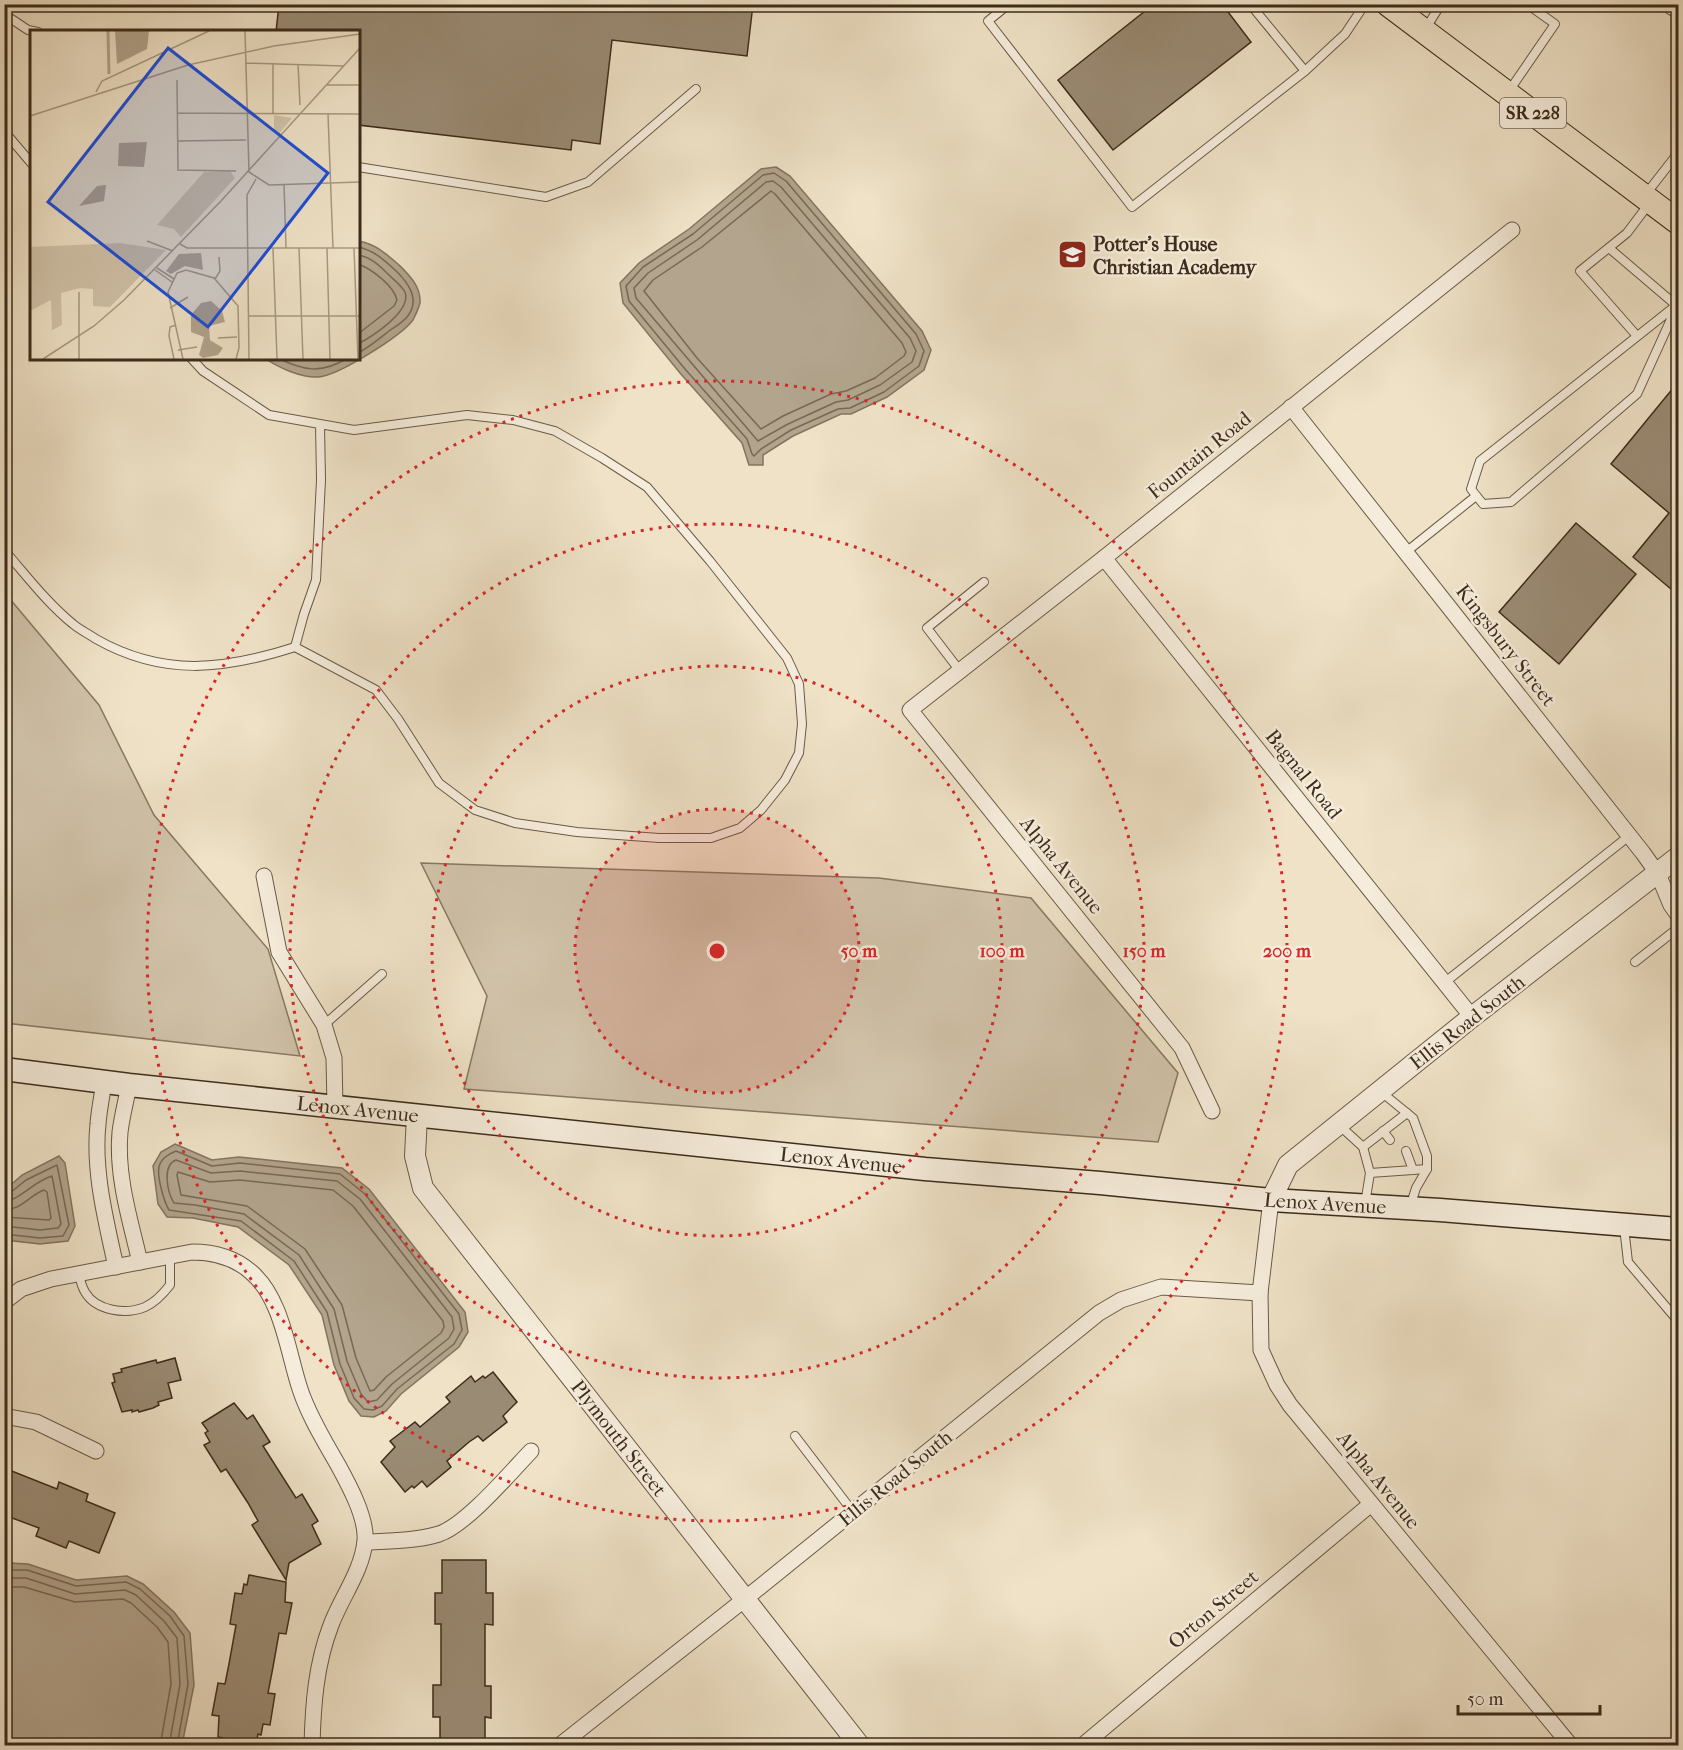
<svg xmlns="http://www.w3.org/2000/svg" width="1683" height="1750" font-family="'IM FELL French Canon',serif">
	<style>
		.green { fill: #d1c3aa; stroke: #877862; stroke-width: 1.5 }
		.water { fill: #b2a48d; stroke: #83745f; stroke-width: 1.5 }
		.lines { fill: none; stroke-linecap: round; stroke-linejoin: round }
		.shore { stroke: #786854; stroke-width: 1.5 }
		.building { fill: #9a8b74; stroke: #3d2c1b; stroke-width: 1.5 }
		.service-casing { stroke: #6a5a46; stroke-width: 10 }
		.minor-casing { stroke: #6a5a46; stroke-width: 17 }
		.tertiary-casing { stroke: #6a5a46; stroke-width: 22 }
		.secondary-casing { stroke: #3d2c1b; stroke-width: 25 }
		.primary-casing { stroke: #3d2c1b; stroke-width: 26 }
		.service { stroke: #f5ecdb; stroke-width: 8 }
		.minor { stroke: #f5ecdb; stroke-width: 15 }
		.tertiary { stroke: #f5ecdb; stroke-width: 20 }
		.secondary { stroke: #f5ecdb; stroke-width: 22 }
		.primary { stroke: #efe2c7; stroke-width: 24 }
		.ring { fill: none; stroke: #d62828; stroke-width: 3; stroke-dasharray: 3 6 }
		.labels { text-anchor: middle; stroke-width: 5; stroke-linejoin: round; paint-order: stroke }
		.shield { fill: #f5ecdb; stroke: #746655; stroke-width: 1.5 }
		.shield-label { font-size: 18px; font-weight: bold; fill: #3d2c1b }
		.poi-label { font-size: 20px; font-weight: bold; fill: #3d2c1b; stroke: #f5ecdb; text-anchor: start }
		.street-label { font-size: 20px; fill: #3d2c1b; stroke: #f5ecdb }
		.inset-river { fill: none; stroke: #b2a48d; stroke-width: 3 }
		.inset-road { fill: none; stroke: #a89982; stroke-width: 1.5 }
		.view { fill: #1d4ed8; fill-opacity: 0.15; stroke: #1d4ed8; stroke-width: 3 }
		.inset-edge { fill: none; stroke: #3d2c1b; stroke-width: 3 }
		.centre { fill: #d62828; stroke: #f5ecdb; stroke-width: 3 }
		.ring-label { font-size: 18px; text-anchor: middle; font-weight: bold; fill: #d62828; stroke: #f5ecdb; stroke-width: 5; stroke-linejoin: round; paint-order: stroke }
	</style>
	<rect width="100%" height="100%" fill="#efe2c7"/>
	<filter id="stains"><feTurbulence type="fractalNoise" baseFrequency=".00333" numOctaves="4"/><feColorMatrix values="0 0 0 0 .2 0 0 0 0 .09 0 0 0 0 .02 0 0 0 .5 -.17"/></filter>
	<radialGradient id="worn" r=".72"><stop offset=".6" stop-color="#630" stop-opacity="0"/><stop offset="1" stop-color="#630" stop-opacity=".3"/></radialGradient>
	<g class="green">
		<polygon points="4,592 99,705 154,815 268,949 300,1056 5,1023"/>
		<polygon points="421,863 879,878 1031,898 1178,1073 1158,1142 464,1089 487,996"/>
	</g>
	<g class="water">
		<polygon points="776,167 790,176 922,331 931,350 924,370 887,397 851,414 841,414 793,436 763,455 763,465 749,465 742,443 680,373 623,303 620,283 639,263 689,229 761,169"/>
		<path d="M359,241C375,244 385,253 398,264C409,275 421,286 420,303C419,307 415,316 413,320C401,336 338,376 318,377C302,378 279,368 266,359L358,358Z"/>
		<polygon points="175,1144 212,1160 239,1157 342,1168 369,1189 465,1312 468,1332 459,1347 401,1394 386,1411 374,1417 361,1416 349,1401 334,1365 322,1315 289,1265 238,1227 193,1218 167,1217 158,1204 153,1166 161,1152"/>
		<polygon points="59,1156 65,1163 75,1226 68,1241 40,1244 5,1240 5,1190 22,1175"/>
		<polygon points="8,1563 28,1564 76,1580 127,1576 143,1584 174,1612 190,1633 194,1685 182,1745 5,1745 4,1565"/>
	</g>
	<g class="lines">
		<g class="shore">
			<polygon points="774,173 786,181 916,334 924,351 919,366 884,392 850,408 838,409 791,430 761,449 754,456 752,454 747,439 685,369 629,301 626,286 643,267 693,234 763,175"/>
			<polygon points="773,181 781,187 910,338 916,351 912,362 880,385 848,400 836,402 788,424 758,441 636,298 634,288 648,273 697,240 766,182"/>
			<polygon points="771,191 775,194 902,343 906,352 904,356 875,378 846,391 831,394 783,416 761,429 697,358 644,291 653,280 702,247"/>
			<path d="M358,247C373,250 383,259 394,269C407,281 422,299 407,317C403,322 395,327 389,331C379,339 370,347 358,353"/>
			<path d="M358,255C371,257 380,266 389,275C394,280 402,286 405,292C412,311 373,336 358,344"/>
			<path d="M358,264C372,269 394,286 397,300L394,306L358,334"/>
			<path d="M276,358C306,370 319,375 348,358"/>
			<path d="M176,1151L212,1166L240,1163L340,1174L365,1194L459,1314L462,1330L454,1344L397,1389L382,1406L373,1410L364,1409L354,1398L340,1364L327,1312L294,1261L241,1221L169,1210C164,1202 157,1177 159,1167C161,1158 169,1154 176,1151Z"/>
			<path d="M176,1160L211,1173L240,1171L337,1181L360,1199L452,1317L454,1329L449,1338L392,1384L377,1400L368,1402L361,1394L347,1361L334,1309L299,1255L244,1214L195,1205L174,1203C167,1192 162,1165 176,1160Z"/>
			<polygon points="178,1172 210,1182 240,1180 333,1190 353,1206 443,1321 444,1327 441,1333 386,1377 374,1390 370,1391 356,1358 342,1305 305,1249 247,1206 181,1195 177,1175"/>
			<polyline points="4,1194 10,1193 26,1180 57,1165 69,1225 63,1236 40,1238 4,1234"/>
			<path d="M4,1201C19,1201 34,1181 52,1176L61,1224L58,1228L40,1230L4,1226"/>
			<path d="M4,1210C21,1210 30,1195 44,1190L47,1192L51,1218L49,1220L4,1217"/>
			<polyline points="4,1570 27,1570 76,1586 126,1582 140,1589 170,1616 184,1636 188,1684 177,1746"/>
			<polyline points="4,1578 26,1578 75,1594 125,1590 136,1595 164,1621 177,1638 180,1684 169,1746"/>
			<polyline points="4,1587 24,1587 75,1602 123,1599 131,1603 157,1627 168,1642 171,1684 160,1746"/>
		</g>
	</g>
	<g class="building">
		<polygon points="279,4 753,4 747,56 612,40 600,144 572,140 571,150 358,125 358,32 276,32"/>
		<polygon points="1154,4 1222,4 1251,42 1113,150 1058,80"/>
		<polygon points="1678,382 1678,595 1633,557 1669,513 1611,464"/>
		<polygon points="1576,523 1636,574 1559,664 1499,612"/>
		<polygon points="175,1358 181,1380 168,1383 172,1398 158,1402 159,1405 153,1408 139,1412 138,1410 132,1412 132,1410 122,1412 112,1383 115,1382 113,1374 122,1372 121,1369 156,1360 157,1363"/>
		<polygon points="493,1372 517,1402 503,1416 507,1422 483,1441 478,1436 469,1442 447,1461 451,1467 427,1487 422,1481 414,1488 412,1486 405,1492 381,1462 395,1447 390,1441 415,1422 420,1427 450,1402 446,1397 471,1376 475,1382 483,1376 485,1378"/>
		<polygon points="234,1403 247,1419 253,1415 270,1442 263,1446 296,1498 302,1494 318,1521 312,1525 321,1544 289,1563 286,1580 252,1525 258,1521 248,1503 226,1469 221,1472 204,1445 210,1442 205,1433 208,1431 202,1423"/>
		<polygon points="4,1468 57,1489 59,1482 88,1494 86,1501 115,1513 99,1553 69,1541 66,1548 36,1536 39,1528 4,1515"/>
		<polygon points="442,1560 486,1560 486,1593 493,1593 493,1625 485,1624 485,1686 491,1686 491,1718 485,1717 485,1746 440,1746 440,1717 433,1717 433,1685 441,1685 441,1624 435,1624 435,1593 442,1593"/>
		<polygon points="249,1575 286,1582 285,1602 292,1603 286,1634 279,1633 273,1667 268,1693 275,1694 270,1725 263,1724 261,1735 258,1734 256,1744 218,1737 219,1716 212,1715 218,1683 225,1684 229,1664 236,1625 230,1624 235,1593 242,1594 244,1584 247,1585"/>
	</g>
	<g class="lines">
		<defs>
			<g id="service">
				<polyline points="1009,4 988,21 1132,207 1305,71"/>
				<polyline points="1250,4 1305,71 1345,34 1365,4"/>
				<polyline points="4,14 28,30 38,32"/>
				<polyline points="1426,28 1441,4"/>
				<polyline points="1509,91 1555,24 1527,4"/>
				<polyline points="4,131 32,164"/>
				<polyline points="358,167 546,197 588,182 696,89"/>
				<polyline points="1646,194 1678,153"/>
				<polyline points="1609,248 1677,306"/>
				<polyline points="1677,306 1637,394 1511,502 1483,504 1471,489 1480,461 1678,304"/>
				<polyline points="1637,336 1580,271 1627,233 1648,205"/>
				<polyline points="191,358 203,371 269,415 354,430 467,415 513,420 555,431 602,458 647,487 710,561 787,658 799,684 802,724 799,753 785,780 761,810 740,828 711,838 659,838 577,832 515,823 475,810 439,783 398,719 376,690 295,647 304,614 316,580 321,480 320,424"/>
				<path d="M4,550C26,575 47,603 73,624C80,630 89,634 96,639C163,677 224,670 295,647"/>
				<polyline points="1406,552 1476,496"/>
				<polyline points="960,671 927,628 984,582"/>
				<polyline points="1635,962 1678,928"/>
				<polyline points="1444,983 1629,836"/>
				<polyline points="324,1025 382,974"/>
				<polyline points="1380,1091 1413,1118 1427,1156 1427,1169 1416,1188 1410,1207"/>
				<polyline points="1339,1125 1363,1147 1407,1113"/>
				<polyline points="1383,1131 1390,1140"/>
				<polyline points="1363,1147 1370,1173 1365,1204"/>
				<polyline points="1406,1151 1413,1170"/>
				<polyline points="1370,1173 1427,1169"/>
				<polyline points="1624,1227 1628,1262 1678,1321"/>
				<path d="M79,1274C80,1279 82,1287 85,1292C96,1311 126,1315 145,1307C156,1302 163,1294 170,1285V1256"/>
				<polyline points="795,1436 853,1512"/>
			</g>
			<g id="minor">
				<polyline points="1291,407 1643,853 1658,874 1671,905 1678,915"/>
				<polyline points="1104,558 1472,1017"/>
				<polyline points="264,876 279,952 324,1025 334,1058 335,1107"/>
				<path d="M104,1082C102,1096 99,1110 98,1124C93,1171 106,1221 116,1267"/>
				<path d="M129,1085C126,1101 122,1116 120,1132C116,1175 130,1220 140,1262"/>
				<polyline points="1212,1111 1182,1048 910,710 1104,558 1512,230"/>
				<polyline points="1271,1200 1260,1293 1261,1350 1277,1385 1290,1405 1571,1746"/>
				<path d="M4,1302L21,1289L51,1279L192,1252C213,1252 235,1258 251,1272C283,1299 288,1355 301,1392C310,1418 325,1442 338,1465C349,1485 367,1518 365,1541C362,1571 341,1598 331,1625C316,1664 313,1704 312,1746"/>
				<polyline points="4,1416 36,1422 96,1451"/>
				<path d="M365,1542C389,1541 416,1541 439,1534C466,1525 510,1473 531,1451"/>
				<polyline points="559,1746 745,1599 1099,1313 1121,1300 1161,1287 1260,1293"/>
				<polyline points="1082,1746 1371,1504"/>
			</g>
			<g id="tertiary">
				<polyline points="1672,4 1678,8"/>
				<polyline points="417,1116 415,1156 423,1188 860,1746"/>
				<polyline points="1271,1200 1288,1165 1472,1017 1678,857"/>
			</g>
			<g id="secondary">
				<path id="s1" d="M4,1069L129,1085L925,1169L1100,1183L1271,1200L1440,1210L1678,1229"/>
			</g>
			<polyline id="primary" points="1388,4 1678,222"/>
		</defs>
		<use href="#service" class="service-casing"/>
		<use href="#minor" class="minor-casing"/>
		<use href="#tertiary" class="tertiary-casing"/>
		<use href="#secondary" class="secondary-casing"/>
		<use href="#primary" class="primary-casing"/>
		<use href="#service" class="service"/>
		<use href="#minor" class="minor"/>
		<use href="#tertiary" class="tertiary"/>
		<use href="#secondary" class="secondary"/>
		<use href="#primary" class="primary"/>
	</g>
	<circle cx="717" cy="951" r="142" fill="#d62828" fill-opacity=".12"/>
	<g class="ring">
		<circle cx="717" cy="951" r="142"/>
		<circle cx="717" cy="951" r="285"/>
		<circle cx="717" cy="951" r="427"/>
		<circle cx="717" cy="951" r="570"/>
	</g>
	<defs>
		<symbol id="school-square" viewBox="-11 -11 22 22"><rect x="-9" y="-9" width="18" height="18" rx="4" fill="#8f2418" stroke="#f5ecdb"/><path d="M0-5L7-2L0 1L-7-2ZM-4 1L0 2.5L4 1V4Q0 6-4 4Z" fill="#fff"/></symbol>
	</defs>
	<g fill-rule="evenodd">
		<use href="#school-square" x="1056" y="238" width="33" height="33"/>
	</g>
	<g class="labels">
		<rect class="shield" x="1500" y="98" width="66" height="30" rx="4.5"/>
		<g class="shield-label">
			<text x="1533" y="119">SR 228</text>
		</g>
		<g class="poi-label">
			<text x="1093" y="251">Potter's House<tspan x="1093" dy="23">Christian Academy</tspan></text>
		</g>
		<g class="street-label">
			<text transform="translate(1199 455) rotate(-39)" y="7">Fountain Road</text>
			<text transform="translate(1506 645) rotate(52)" y="7">Kingsbury Street</text>
			<text transform="translate(1304 774) rotate(51)" y="7">Bagnal Road</text>
			<text transform="translate(1062 865) rotate(51)" y="7">Alpha Avenue</text>
			<text transform="translate(1467 1022) rotate(-38)" y="7">Ellis Road South</text>
			<text dy="7" stroke="none"><textPath href="#s1" startOffset="356">Lenox Avenue</textPath></text>
			<text dy="7" stroke="none"><textPath href="#s1" startOffset="842">Lenox Avenue</textPath></text>
			<text dy="7" stroke="none"><textPath href="#s1" startOffset="1328">Lenox Avenue</textPath></text>
			<text transform="translate(619 1438) rotate(52)" y="7">Plymouth Street</text>
			<text transform="translate(895 1478) rotate(-39)" y="7">Ellis Road South</text>
			<text transform="translate(1379 1480) rotate(51)" y="7">Alpha Avenue</text>
			<text transform="translate(1213 1609) rotate(-40)" y="7">Orton Street</text>
		</g>
	</g>
	<g transform="translate(30 30)">
		<rect width="330" height="330" fill="#efe2c7"/>
		<path d="M244,85L262,88L249,104L244,102ZM200,141L205,148L151,207L144,199L127,195L174,142ZM90,213L136,220L80,277L63,276V259L50,258L31,263L32,295L22,300L21,270L0,281V217Z" fill="#d1c3aa"/>
		<path d="M85,1H119L117,19L87,34ZM117,112L114,137L88,136L89,113ZM76,155L74,171L49,176L67,156ZM171,223L173,240L155,236L141,244L136,241L149,224ZM181,271L192,281L195,292L179,296L180,310L193,318L188,325L173,328L169,325L174,307L161,302V285L171,273Z" fill="#b2a48d"/>
		<path class="inset-river" d="M78,1L79,44"/>
		<path class="inset-road" d="M215,1L219,142L239,155L330,152M216,33L314,36M268,34L270,75M147,50L148,140L206,141M297,55H330M66,62L72,51L179,1M148,83L330,84M243,84V33M298,84L303,218M0,86L158,35L244,16L330,4M148,111L216,110M254,154L256,218M117,211L143,221M150,214L157,218H330M243,218L247,329M269,218L273,329M297,218L300,329M324,218L328,329M127,238L144,249M125,240L142,252M185,249L190,241L189,227M49,262V329M140,278L158,267M218,286H330M188,308L207,307M148,320L167,317M13,329L64,296L94,270L191,171L330,18M144,329L139,306L140,297L146,295M153,329L138,262L147,243L156,240L184,248L208,276L209,318L206,329M219,329L217,165L226,149"/>
		<path class="view" d="M138,18L298,143L178,297L18,172Z"/>
		<rect width="330" height="330" class="inset-edge"/>
	</g>
	<circle cx="717" cy="951" r="9" class="centre"/>
	<g class="ring-label">
		<text x="859" y="957">50 m</text>
		<text x="1002" y="957">100 m</text>
		<text x="1144" y="957">150 m</text>
		<text x="1287" y="957">200 m</text>
	</g>
	<rect width="1683" height="1750" fill="none" stroke="#efe2c7" stroke-width="24"/>
	<rect x="6" y="6" width="1671" height="1738" fill="none" stroke="#3d2c1b" stroke-width="3"/>
	<rect x="12" y="12" width="1659" height="1726" fill="none" stroke="#3d2c1b" stroke-width="1.5"/>
	<path d="M1458 1705v9h142v-9" fill="none" stroke="#3d2c1b" stroke-width="3"/>
	<text x="1467" y="1705" font-size="18" fill="#3d2c1b" stroke="#f5ecdb" stroke-width="4.5" paint-order="stroke">50 m</text>
	<rect width="100%" height="100%" filter="url(#stains)"/>
	<rect width="100%" height="100%" fill="url(#worn)"/>
</svg>
